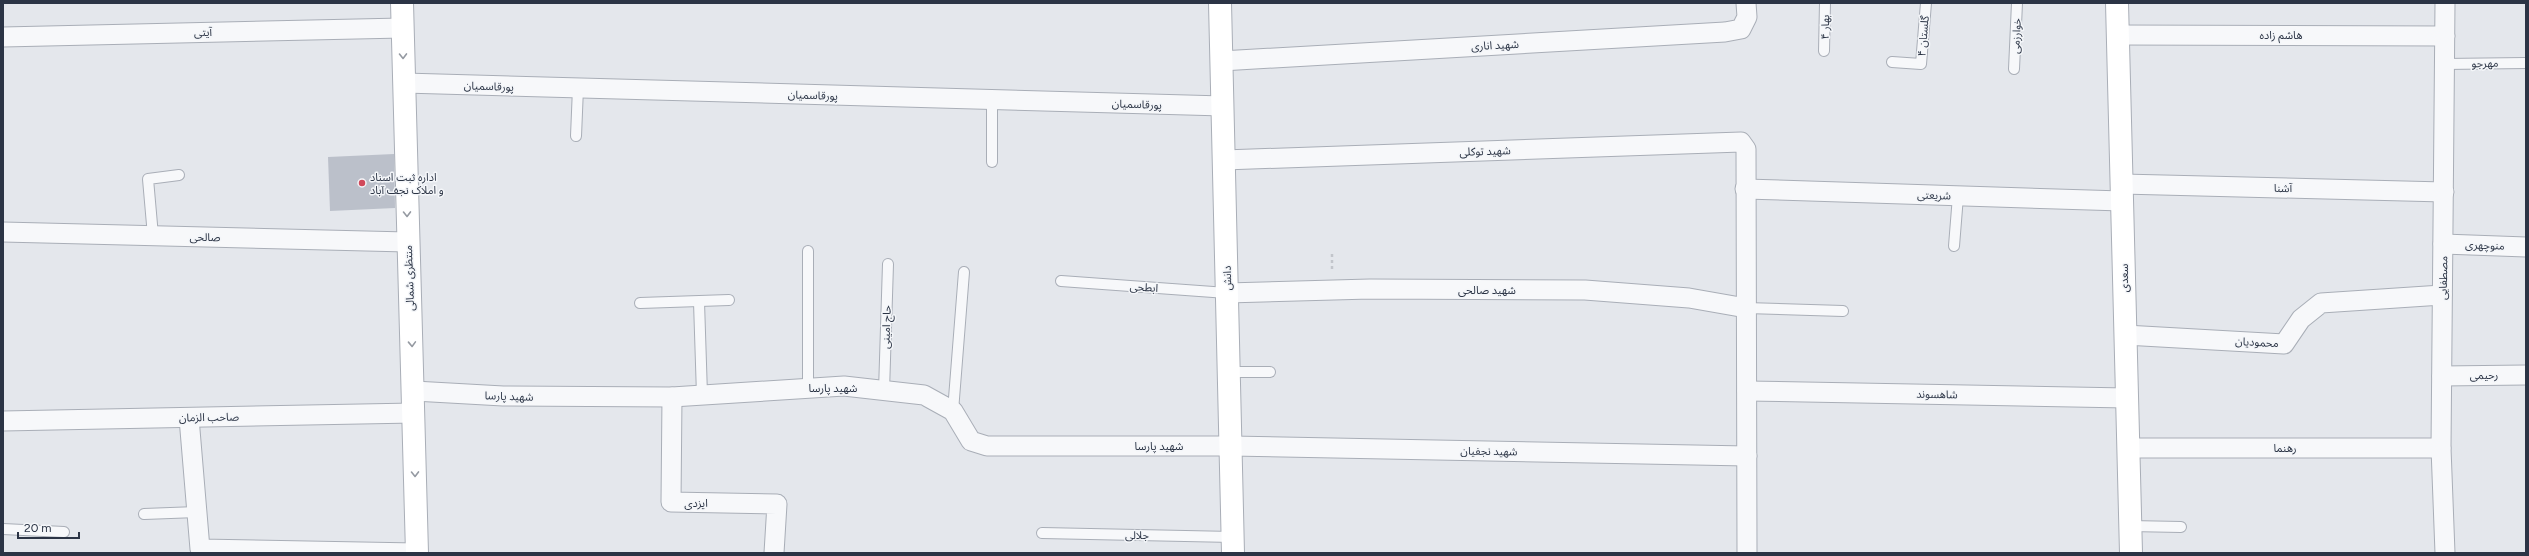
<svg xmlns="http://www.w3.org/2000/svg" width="2529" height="556" font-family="Figtree,'Noto Sans Arabic',sans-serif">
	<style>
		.building { fill: #bbc0ca }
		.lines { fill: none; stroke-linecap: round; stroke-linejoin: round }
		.lane-casing { stroke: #a9aeb7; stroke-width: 12 }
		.street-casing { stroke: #a9aeb7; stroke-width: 21 }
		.secondary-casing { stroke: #a9aeb7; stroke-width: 24 }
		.path { stroke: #c2c5cb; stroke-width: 2.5; stroke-dasharray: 3 3; stroke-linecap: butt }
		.lane { stroke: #f7f8fa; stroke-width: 10 }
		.street { stroke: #f7f8fa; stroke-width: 19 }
		.secondary { stroke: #fff; stroke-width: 22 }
		.oneway { stroke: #959aa2 }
		.poi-dot { fill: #d1495b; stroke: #f4f6f9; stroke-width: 1.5 }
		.labels { text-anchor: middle; stroke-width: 3; stroke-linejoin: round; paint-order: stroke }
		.street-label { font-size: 11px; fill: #2b3445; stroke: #f4f6f9 }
		.poi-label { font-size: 11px; fill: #2b3445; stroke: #f4f6f9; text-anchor: start }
	</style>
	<rect width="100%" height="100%" fill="#e4e7ec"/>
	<polygon class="building" points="394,154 395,208 330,211 328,157"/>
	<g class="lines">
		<defs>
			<g id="lane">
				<polyline points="1824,51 1825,3"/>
				<polyline points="1892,62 1921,64 1926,3"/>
				<polyline points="2444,64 2526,63"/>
				<polyline points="2014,69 2017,3"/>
				<polyline points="992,100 992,162"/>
				<polyline points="576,136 578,88"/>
				<polyline points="153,236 148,179 179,175"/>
				<polyline points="1954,246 1958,196"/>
				<polyline points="808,251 808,388"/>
				<polyline points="1061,281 1227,293"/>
				<polyline points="699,302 702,395"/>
				<polyline points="640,303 729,300"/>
				<polyline points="1746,308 1843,311"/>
				<polyline points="1229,372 1270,372"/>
				<polyline points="884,391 888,264"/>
				<polyline points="953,411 964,272"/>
				<polyline points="144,514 197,512"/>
				<polyline points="2130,526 2181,527"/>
				<polyline points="3,529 64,532"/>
				<polyline points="1042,533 1233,537"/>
			</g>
			<g id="street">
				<polyline points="2118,35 2445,36"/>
				<polyline points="3,37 402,28"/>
				<polyline points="1221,61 1725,32 1741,29 1747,17 1746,3"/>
				<polyline points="404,83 1223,106"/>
				<polyline points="1224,160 1741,142 1746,149 1747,553"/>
				<polyline points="2122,184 2444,192"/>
				<polyline points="1745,189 2122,201"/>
				<polyline points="3,232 407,242"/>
				<polyline points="2443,244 2526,247"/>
				<polyline points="1227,293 1370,289 1585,290 1689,298 1746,308"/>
				<polyline points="2125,335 2284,344 2301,319 2321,303 2442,295"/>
				<polyline points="2442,376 2526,375"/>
				<polyline points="414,391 503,396 672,397 844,386 924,395 953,411 971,441 987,446 1231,446 1747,456"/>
				<polyline points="1747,391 2127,398"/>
				<polyline points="672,397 671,502 777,504 774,553"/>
				<polyline points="189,418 200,549 416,553"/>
				<polyline points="3,421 414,413"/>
				<polyline points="2128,448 2441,448"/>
				<polyline points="2445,553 2441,448 2445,3"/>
			</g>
			<g id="secondary">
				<polyline points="402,3 417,553"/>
				<polyline points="1220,3 1233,553"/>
				<polyline points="2117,3 2131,553"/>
			</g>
		</defs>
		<use href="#lane" class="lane-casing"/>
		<use href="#street" class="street-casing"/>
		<use href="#secondary" class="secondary-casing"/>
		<polyline class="path" points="1332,254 1332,271"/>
		<use href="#lane" class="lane"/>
		<use href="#street" class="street"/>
		<use href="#secondary" class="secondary"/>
	</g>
	<defs><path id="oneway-chevron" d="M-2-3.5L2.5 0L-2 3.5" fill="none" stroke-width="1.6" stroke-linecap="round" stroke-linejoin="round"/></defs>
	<g class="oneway">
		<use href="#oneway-chevron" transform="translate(403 56) rotate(89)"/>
		<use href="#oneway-chevron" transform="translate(407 214) rotate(89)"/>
		<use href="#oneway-chevron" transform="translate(412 344) rotate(88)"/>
		<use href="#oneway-chevron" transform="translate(415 474) rotate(89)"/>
	</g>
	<circle class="poi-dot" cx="362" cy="183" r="4"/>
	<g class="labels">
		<g class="street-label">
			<text transform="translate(1825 27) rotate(-89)" y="4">بهار ۴</text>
			<text transform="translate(203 32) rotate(-1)" y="4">آیتی</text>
			<text x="2281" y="39">هاشم زاده</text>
			<text transform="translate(1923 36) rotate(-85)" y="4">گلستان ۴</text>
			<text transform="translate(2016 36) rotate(-87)" y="4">خوارزمی</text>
			<text transform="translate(1495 45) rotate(-3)" y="4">شهید اناری</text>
			<text transform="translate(2485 63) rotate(-1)" y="4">مهرجو</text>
			<text transform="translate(489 86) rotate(2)" y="4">پورقاسمیان</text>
			<text transform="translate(813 95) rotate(2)" y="4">پورقاسمیان</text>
			<text transform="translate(1137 104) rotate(2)" y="4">پورقاسمیان</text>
			<text transform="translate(1485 151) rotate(-2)" y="4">شهید توکلی</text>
			<text transform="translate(2283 188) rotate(1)" y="4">آشنا</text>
			<text transform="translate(1934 195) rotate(2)" y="4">شریعتی</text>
			<text transform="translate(205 237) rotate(1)" y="4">صالحی</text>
			<text transform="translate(2485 245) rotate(2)" y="4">منوچهری</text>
			<text transform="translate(409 278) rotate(-92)" y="4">منتظری شمالی</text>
			<text transform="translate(1227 278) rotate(-91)" y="4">دانش</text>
			<text transform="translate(2124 278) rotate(-91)" y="4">سعدی</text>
			<text transform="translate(2443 278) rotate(-89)" y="4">مصطفایی</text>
			<text transform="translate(1144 287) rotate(4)" y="4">ابطحی</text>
			<text x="1487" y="294">شهید صالحی</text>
			<text transform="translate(886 327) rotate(-88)" y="4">حاج امینی</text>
			<text transform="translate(2257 342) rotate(3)" y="4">محمودیان</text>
			<text transform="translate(2484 375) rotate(-1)" y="4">رحیمی</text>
			<text x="833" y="392">شهید پارسا</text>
			<text transform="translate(1937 394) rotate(1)" y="4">شاهسوند</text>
			<text transform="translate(509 396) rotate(2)" y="4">شهید پارسا</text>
			<text transform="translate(209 417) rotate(-1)" y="4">صاحب الزمان</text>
			<text x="1159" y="450">شهید پارسا</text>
			<text x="2285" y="452">رهنما</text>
			<text transform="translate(1489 451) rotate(1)" y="4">شهید نجفیان</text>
			<text x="696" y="507">ایزدی</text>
			<text transform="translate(1137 535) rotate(1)" y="4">جلالی</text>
		</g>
		<g class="poi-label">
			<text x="370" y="181">اداره ثبت اسناد<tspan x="370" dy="13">و املاک نجف آباد</tspan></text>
		</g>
	</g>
	<rect width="2529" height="556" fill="none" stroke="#2b3445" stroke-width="8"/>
	<path d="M18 532v6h61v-6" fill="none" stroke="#2b3445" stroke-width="2"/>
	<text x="24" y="532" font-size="12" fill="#2b3445" stroke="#f4f6f9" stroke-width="3" paint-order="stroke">20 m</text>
</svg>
